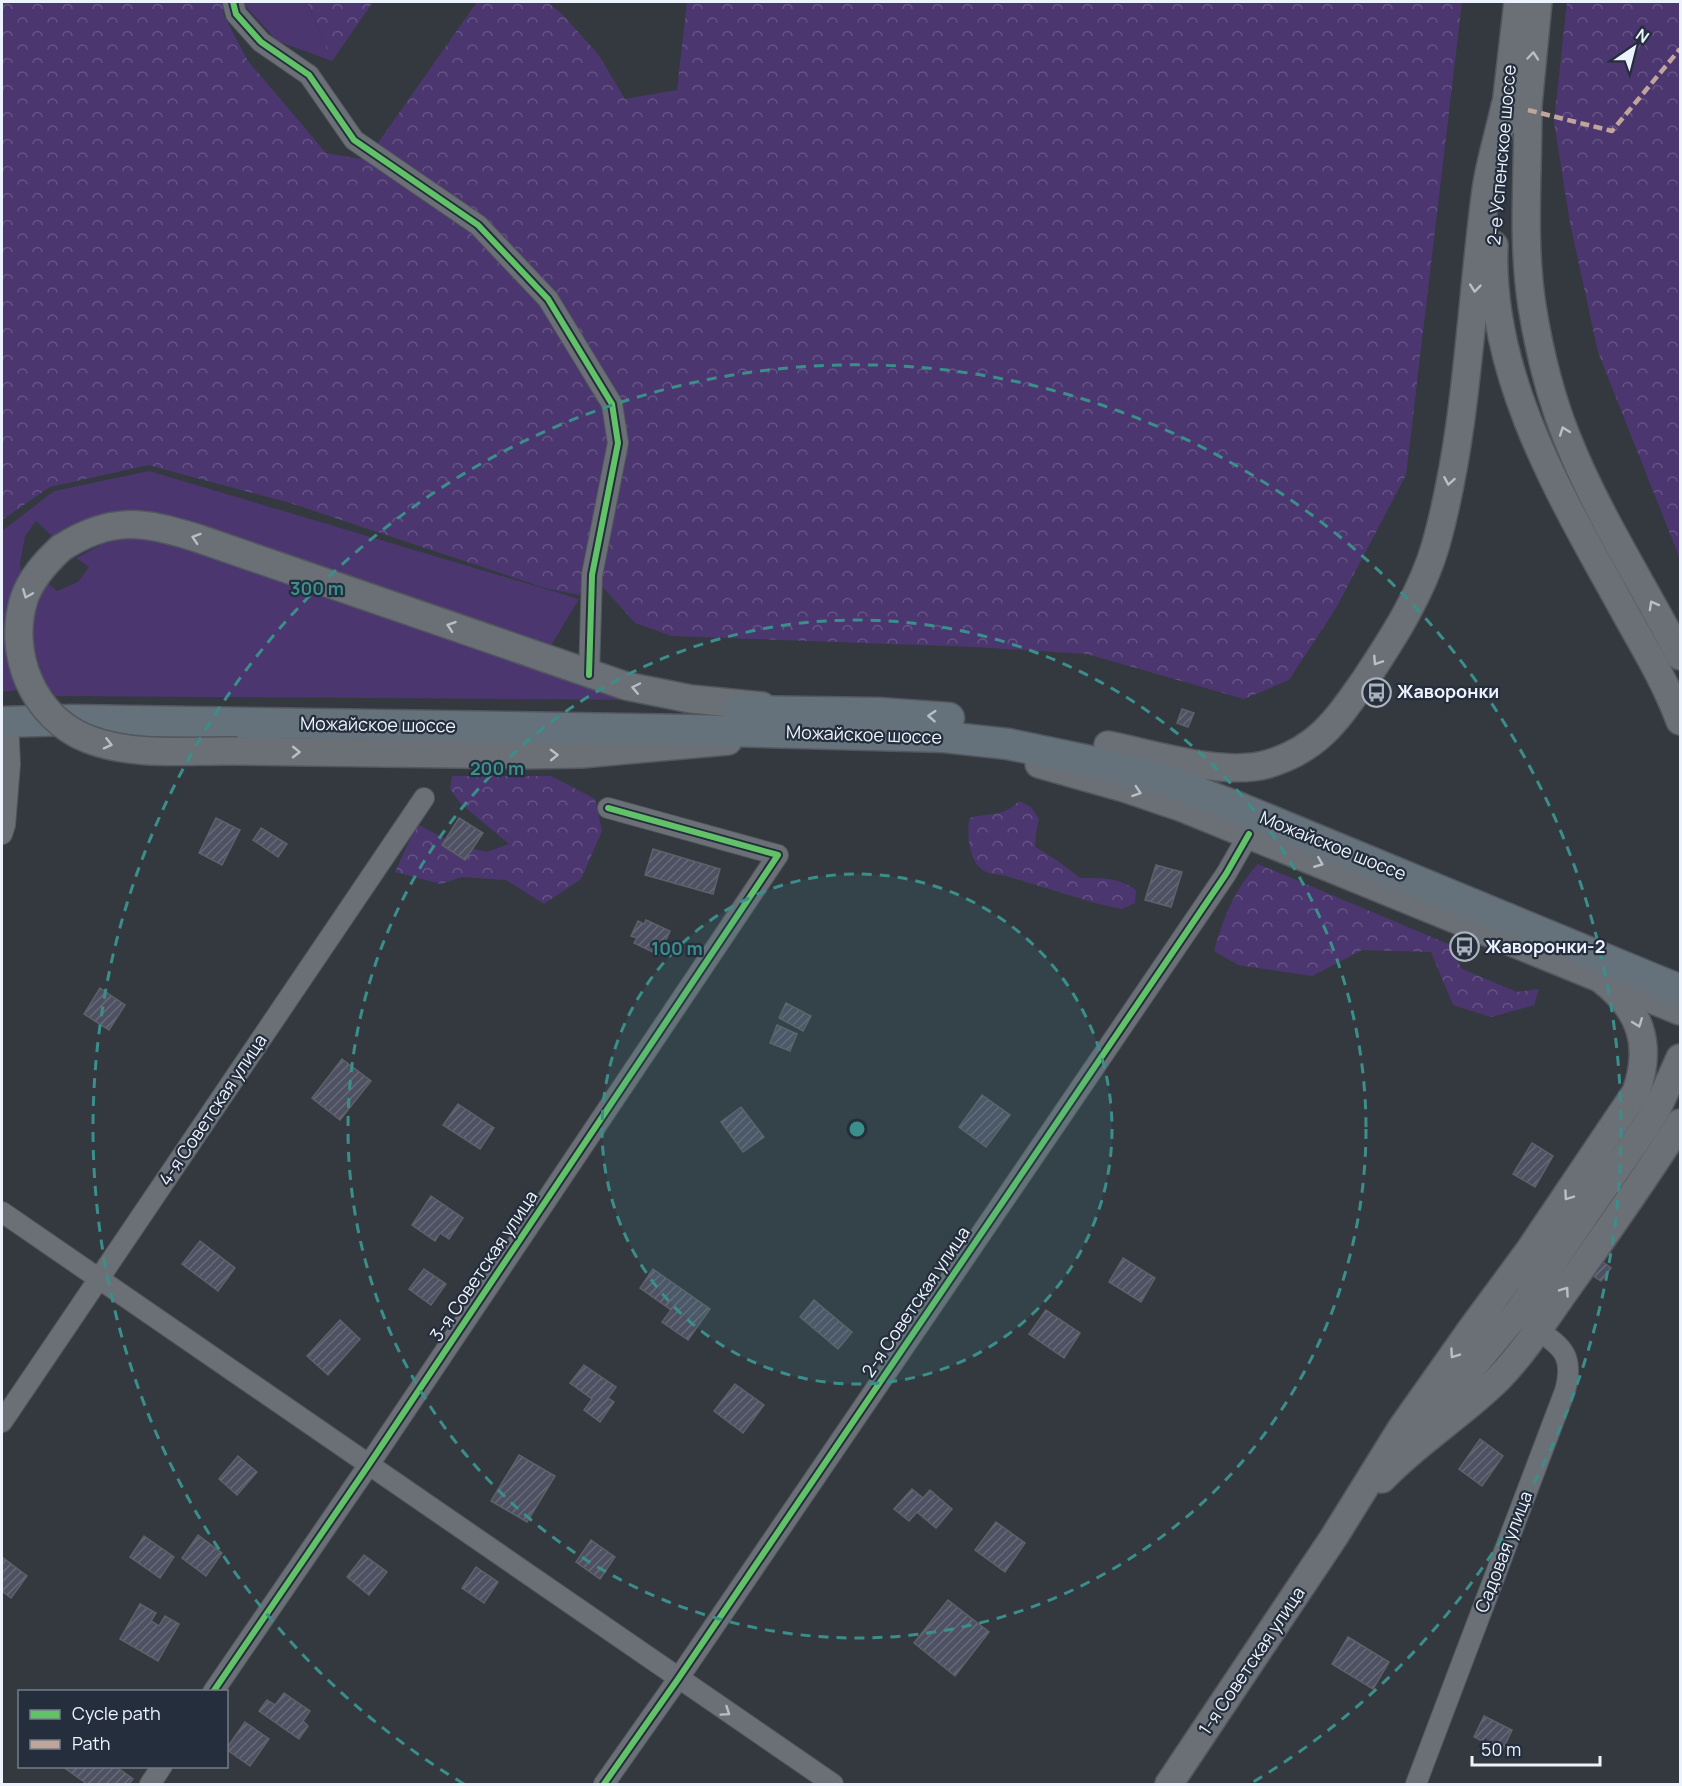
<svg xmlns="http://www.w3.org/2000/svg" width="1682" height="1786" font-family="Manrope,sans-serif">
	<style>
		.green { fill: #4b366f }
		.forest { fill: url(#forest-crowns) }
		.building { fill: url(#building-hatch); stroke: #5e6168; stroke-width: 1.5 }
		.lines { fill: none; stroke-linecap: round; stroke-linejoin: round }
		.street-casing { stroke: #53575e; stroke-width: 22 }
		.secondary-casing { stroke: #53575e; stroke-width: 30 }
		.primary-casing { stroke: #53575e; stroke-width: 33 }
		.street { stroke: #6b7076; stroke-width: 20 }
		.secondary { stroke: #6b7076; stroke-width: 27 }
		.primary { stroke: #65717b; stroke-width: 30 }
		.secondary-bridge-casing { stroke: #53575e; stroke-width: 30; stroke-linecap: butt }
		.secondary-bridge { stroke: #6b7076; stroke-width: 27 }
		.quiet { stroke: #c0a59a; stroke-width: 4.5; stroke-dasharray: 9 4.5; stroke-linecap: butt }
		.cycleway-casing { stroke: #242e3c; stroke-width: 10 }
		.cycleway { stroke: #61c268; stroke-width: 6 }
		.oneway { stroke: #b9bfc7 }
		.oneway2 { stroke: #b7bfc9 }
		.ring { fill: none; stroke: #3b8f8b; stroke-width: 3; stroke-dasharray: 10 8 }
		.labels { text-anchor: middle; stroke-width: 4.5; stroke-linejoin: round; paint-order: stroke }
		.street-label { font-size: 18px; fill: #edf3fd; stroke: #242e3c }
		.poi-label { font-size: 18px; font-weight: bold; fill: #edf3fd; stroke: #242e3c; text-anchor: start }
		.centre { fill: #3b8f8b; stroke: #242e3c; stroke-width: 3 }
		.ring-label { font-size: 18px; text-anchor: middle; font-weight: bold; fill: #3b8f8b; stroke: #242e3c; stroke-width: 4.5; stroke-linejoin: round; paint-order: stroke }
	</style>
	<defs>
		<pattern id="forest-crowns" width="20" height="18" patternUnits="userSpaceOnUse" patternTransform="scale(1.5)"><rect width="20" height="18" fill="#4b366f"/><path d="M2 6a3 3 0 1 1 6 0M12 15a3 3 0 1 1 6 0" fill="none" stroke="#655484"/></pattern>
		<pattern id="building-hatch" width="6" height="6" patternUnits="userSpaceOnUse" patternTransform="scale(1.5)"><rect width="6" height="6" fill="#4e5162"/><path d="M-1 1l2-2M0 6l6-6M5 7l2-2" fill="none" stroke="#686a79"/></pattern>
	</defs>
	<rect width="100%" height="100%" fill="#343940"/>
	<g class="green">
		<polygon points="242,2 307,2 332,61 277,41"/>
		<polygon points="149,471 579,599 549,649 172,519 126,511 80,523 55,539 36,521 25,536 20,564 22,576 7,613 8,642 17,690 2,692 2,531 54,491"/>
		<path d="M123,533L171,538L649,700L53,696C46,685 36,672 32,659C25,639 36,600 46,582L57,591L78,582L89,567L76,558Z"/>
	</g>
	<g class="forest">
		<polygon points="2,2 223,2 224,16 248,61 326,153 366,160 477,2 547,2 561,13 598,54 625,99 677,90 687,2 1462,2 1406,475 1336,608 1289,680 1244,699 1087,654 974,647 672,636 635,623 592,575 579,595 545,588 290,503 148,465 50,487 2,520"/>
		<polygon points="307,2 373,2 332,61"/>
		<polygon points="1567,2 1680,2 1680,559 1598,352 1570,223 1554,122"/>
		<polygon points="452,776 551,776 595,799 602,831 581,879 544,904 506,880 462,877 441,884 395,872 417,824 457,845 487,852 509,844 461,804 450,789"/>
		<path d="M1019,801L1031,807L1039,819L1036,833L1035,847L1058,861L1080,878C1101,878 1118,877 1136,890L1135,903L1122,909L1095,903L1003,875C994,874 987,874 980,868C969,858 966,832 970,818C990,812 1002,818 1019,801Z"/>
		<path d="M1258,864L1448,944L1462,969L1517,992L1539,989L1534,1005L1491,1017L1453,1005L1431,952L1362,950L1312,976L1238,965L1214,951C1223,919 1235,888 1258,864Z"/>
	</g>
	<g class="building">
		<polygon points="1182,709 1194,713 1188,727 1177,723"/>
		<polygon points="216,818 240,830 222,865 199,853"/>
		<polygon points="459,818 483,833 465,860 442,845"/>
		<polygon points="261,828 287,844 278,857 253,840"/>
		<polygon points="653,849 720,869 713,894 645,875"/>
		<polygon points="1156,865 1182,872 1171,907 1145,900"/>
		<polygon points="646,920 670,931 659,955 634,943 637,938 631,936 638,921 644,924"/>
		<polygon points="100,988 125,1005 109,1030 84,1014"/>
		<polygon points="786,1003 811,1016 803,1031 779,1018"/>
		<polygon points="777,1025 797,1034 790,1051 770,1043"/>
		<polygon points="342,1059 371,1081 340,1120 312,1098"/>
		<polygon points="982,1095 1010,1115 986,1147 959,1127"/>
		<polygon points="458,1104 494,1128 480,1149 443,1125"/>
		<polygon points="741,1107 764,1137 743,1152 721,1122"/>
		<polygon points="1532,1143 1553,1156 1535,1187 1513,1174"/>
		<polygon points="431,1196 463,1218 449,1239 440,1233 435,1241 412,1225"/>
		<polygon points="200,1241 235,1268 218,1291 182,1264"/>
		<polygon points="1123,1258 1155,1278 1141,1302 1109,1282"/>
		<polygon points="1597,1258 1611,1268 1601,1281 1587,1272"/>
		<polygon points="424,1269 446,1284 431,1305 409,1289"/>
		<polygon points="653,1269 710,1309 688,1340 662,1322 671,1310 640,1288"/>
		<polygon points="814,1300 852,1332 838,1349 800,1317"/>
		<polygon points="1046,1310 1080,1333 1064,1358 1029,1334"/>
		<polygon points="340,1320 360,1339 328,1375 307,1356"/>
		<polygon points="584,1365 616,1387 608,1398 614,1402 600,1422 584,1410 592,1399 570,1383"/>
		<polygon points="735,1384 764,1405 743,1433 714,1411"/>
		<polygon points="1480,1439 1503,1456 1482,1486 1459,1469"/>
		<polygon points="519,1455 555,1476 527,1522 491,1501"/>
		<polygon points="238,1456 257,1472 237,1495 219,1479"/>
		<polygon points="912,1489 923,1498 930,1490 952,1509 936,1528 917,1512 909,1521 894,1509"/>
		<polygon points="996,1522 1025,1543 1005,1572 975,1550"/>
		<polygon points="198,1535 222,1553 206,1576 182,1558"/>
		<polygon points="144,1536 174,1557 160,1578 130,1557"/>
		<polygon points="591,1540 615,1557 600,1579 576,1562"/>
		<polygon points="364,1555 387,1572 369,1595 347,1577"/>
		<polygon points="2,1557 27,1576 11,1598 2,1591"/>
		<polygon points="476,1567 498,1582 484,1603 462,1588"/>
		<polygon points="948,1600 989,1632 955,1676 914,1643"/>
		<polygon points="140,1604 156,1613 151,1621 159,1626 165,1616 179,1624 158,1661 120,1639"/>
		<polygon points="1348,1637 1389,1662 1373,1689 1332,1664"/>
		<polygon points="284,1693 310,1711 303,1721 308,1726 299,1739 259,1711 267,1700 275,1705"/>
		<polygon points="1484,1716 1512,1730 1502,1751 1474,1737"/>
		<polygon points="245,1722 269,1739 250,1766 226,1749"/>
		<polygon points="62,1766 115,1766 133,1779 129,1784 87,1784"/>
	</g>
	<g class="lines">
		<defs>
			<g id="street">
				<polyline points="233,2 236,14 261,42 309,75 354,140 478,225 548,299 612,404 618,443 592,575 589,675"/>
				<polyline points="2,834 5,825 10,764 8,722"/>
				<polyline points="2,1212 833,1784"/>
				<polyline points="2,1422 424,798"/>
				<polyline points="213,1692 368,1466 778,855 608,808"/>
				<polyline points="150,1784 162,1766"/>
				<polyline points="604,1784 678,1679 1226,874 1249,834"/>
				<path d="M1416,1784L1565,1391C1574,1357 1564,1348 1538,1330"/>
			</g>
			<g id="secondary">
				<path d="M1528,110C1528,175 1522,241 1532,306C1539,350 1550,396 1567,438C1597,514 1643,584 1680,656"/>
				<polyline points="1504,123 1518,2"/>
				<polyline points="1526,126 1538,2"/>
				<path d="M1494,245C1488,379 1565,503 1627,616C1646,650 1667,685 1680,721"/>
				<path d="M61,548C111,516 142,521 197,538L626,686L691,699L762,706"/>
				<path d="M1108,745C1153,754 1224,777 1268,764C1318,749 1337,720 1365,680C1393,638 1422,593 1436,544C1468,429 1470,308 1486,190C1490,162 1499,134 1505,106"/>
				<polyline points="237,751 520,755 582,754 728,741"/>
				<polyline points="1039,764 1124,788 1183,808 1680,1011"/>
				<polyline points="1417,1433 1519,1311 1644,1129 1658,1107 1680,1058"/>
				<path d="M1382,1479C1418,1441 1462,1415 1499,1378C1526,1350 1547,1316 1570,1284C1608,1231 1645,1178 1680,1123"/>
				<path d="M1169,1784L1334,1537L1401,1429L1473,1327L1529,1251L1636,1092C1653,1044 1640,1009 1601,979"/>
			</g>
			<g id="primary">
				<polyline points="739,711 879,713 949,718"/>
				<polyline points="2,722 72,720 692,730 944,737 1008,744 1104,764 1162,779 1235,806 1680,990"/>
			</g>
		</defs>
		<use href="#street" class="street-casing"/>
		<use href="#secondary" class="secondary-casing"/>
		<use href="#primary" class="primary-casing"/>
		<use href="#street" class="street"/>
		<use href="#secondary" class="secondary"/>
		<use href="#primary" class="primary"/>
		<defs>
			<path id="secondary-bridge" d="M61,548C46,562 31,578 24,599C7,654 33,717 88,739C134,757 189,750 237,751"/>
		</defs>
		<use href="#secondary-bridge" class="secondary-bridge-casing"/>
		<use href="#secondary-bridge" class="secondary-bridge"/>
		<polyline class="quiet" points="1528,110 1612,131 1680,49"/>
		<defs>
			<g id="cycleway">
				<polyline points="233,2 236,14 261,42 309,75 354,140 478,225 548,299 612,404 618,443 592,575 589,675"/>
				<polyline points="213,1692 368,1466 778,855 608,808"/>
				<polyline points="604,1784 678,1679 1226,874 1249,834"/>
			</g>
		</defs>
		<use href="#cycleway" class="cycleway-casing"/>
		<use href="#cycleway" class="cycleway"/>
	</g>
	<defs><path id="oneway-chevron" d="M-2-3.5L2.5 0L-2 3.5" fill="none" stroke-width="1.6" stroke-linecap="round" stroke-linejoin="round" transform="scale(1.5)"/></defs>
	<g class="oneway">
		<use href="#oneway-chevron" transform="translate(1533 56) rotate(-85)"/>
		<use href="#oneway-chevron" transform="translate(1475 288) rotate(96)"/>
		<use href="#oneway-chevron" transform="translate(1564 431) rotate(-110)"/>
		<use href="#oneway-chevron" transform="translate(1449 481) rotate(100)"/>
		<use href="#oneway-chevron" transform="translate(196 538) rotate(-162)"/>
		<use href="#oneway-chevron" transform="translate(27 594) rotate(112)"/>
		<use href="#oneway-chevron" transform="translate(1653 605) rotate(-119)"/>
		<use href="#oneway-chevron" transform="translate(451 626) rotate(-161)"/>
		<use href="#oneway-chevron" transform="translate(1377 661) rotate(123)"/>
		<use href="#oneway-chevron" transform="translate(636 688) rotate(-168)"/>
		<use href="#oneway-chevron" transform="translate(108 744) rotate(14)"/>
		<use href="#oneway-chevron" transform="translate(296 752) rotate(1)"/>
		<use href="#oneway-chevron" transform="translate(554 755) rotate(-1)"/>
		<use href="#oneway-chevron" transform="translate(1137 792) rotate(19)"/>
		<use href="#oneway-chevron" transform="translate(1319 863) rotate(22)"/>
		<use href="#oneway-chevron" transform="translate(1638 1023) rotate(69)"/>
		<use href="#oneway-chevron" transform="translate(1568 1196) rotate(125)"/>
		<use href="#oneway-chevron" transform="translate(1565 1291) rotate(-55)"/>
		<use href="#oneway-chevron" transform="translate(1454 1354) rotate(125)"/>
		<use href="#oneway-chevron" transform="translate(726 1712) rotate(34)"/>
	</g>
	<use class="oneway2" href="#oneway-chevron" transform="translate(932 716) rotate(-176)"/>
	<circle cx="857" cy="1129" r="255" fill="#3b8f8b" fill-opacity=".12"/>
	<g class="ring">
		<circle cx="857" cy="1129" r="255"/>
		<circle cx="857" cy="1129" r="509"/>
		<path d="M464 1784A764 764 0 1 1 1250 1784"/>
	</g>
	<defs>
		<symbol id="bus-ring" viewBox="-11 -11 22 22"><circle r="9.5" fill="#242e3c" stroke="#acb2bb" stroke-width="1.5"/><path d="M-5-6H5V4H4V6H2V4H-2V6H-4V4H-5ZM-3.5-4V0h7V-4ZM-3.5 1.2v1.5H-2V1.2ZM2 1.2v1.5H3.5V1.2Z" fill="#acb2bb"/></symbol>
	</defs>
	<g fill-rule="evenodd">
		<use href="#bus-ring" x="1360" y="676" width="33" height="33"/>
		<use href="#bus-ring" x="1448" y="930" width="33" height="33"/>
	</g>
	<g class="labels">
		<g class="street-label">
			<text transform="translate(1502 155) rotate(-85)" y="6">2-е Успенское шоссе</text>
			<text transform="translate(378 725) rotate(1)" y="6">Можайское шоссе</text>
			<text transform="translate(864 735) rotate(2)" y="6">Можайское шоссе</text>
			<text transform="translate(1333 846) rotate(22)" y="6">Можайское шоссе</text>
			<text transform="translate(213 1110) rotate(-56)" y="6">4-я Советская улица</text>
			<text transform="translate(484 1266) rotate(-56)" y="6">3-я Советская улица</text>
			<text transform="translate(916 1302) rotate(-56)" y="6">2-я Советская улица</text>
			<text transform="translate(1504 1552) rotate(-69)" y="6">Садовая улица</text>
			<text transform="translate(1252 1661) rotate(-56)" y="6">1-я Советская улица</text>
		</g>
		<g class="poi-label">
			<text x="1397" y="698">Жаворонки</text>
			<text x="1485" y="953">Жаворонки-2</text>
		</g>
	</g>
	<circle cx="857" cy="1129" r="9" class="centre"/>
	<g class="ring-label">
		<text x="317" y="595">300 m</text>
		<text x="497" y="775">200 m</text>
		<text x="677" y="955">100 m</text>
	</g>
	<rect width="1682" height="1786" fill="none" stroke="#edf3fd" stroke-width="6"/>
	<rect x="18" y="1690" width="210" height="78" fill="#242e3c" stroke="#747d89" stroke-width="1.5"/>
	<rect x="30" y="1710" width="30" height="9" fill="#61c268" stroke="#747d89" stroke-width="1.5"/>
	<text x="72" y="1720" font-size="18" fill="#edf3fd">Cycle path</text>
	<rect x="30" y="1740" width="30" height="9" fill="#c0a59a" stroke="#747d89" stroke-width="1.5"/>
	<text x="72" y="1750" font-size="18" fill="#edf3fd">Path</text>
	<g transform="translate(1634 48) rotate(35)" stroke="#242e3c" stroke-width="4.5" paint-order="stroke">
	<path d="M0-4.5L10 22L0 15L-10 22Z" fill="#edf3fd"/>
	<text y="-9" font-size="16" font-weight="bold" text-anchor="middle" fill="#edf3fd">N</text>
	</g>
	<path d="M1472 1756v9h128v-9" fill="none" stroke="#edf3fd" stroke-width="3"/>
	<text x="1481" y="1756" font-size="18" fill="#edf3fd" stroke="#242e3c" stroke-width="4.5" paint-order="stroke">50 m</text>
</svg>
